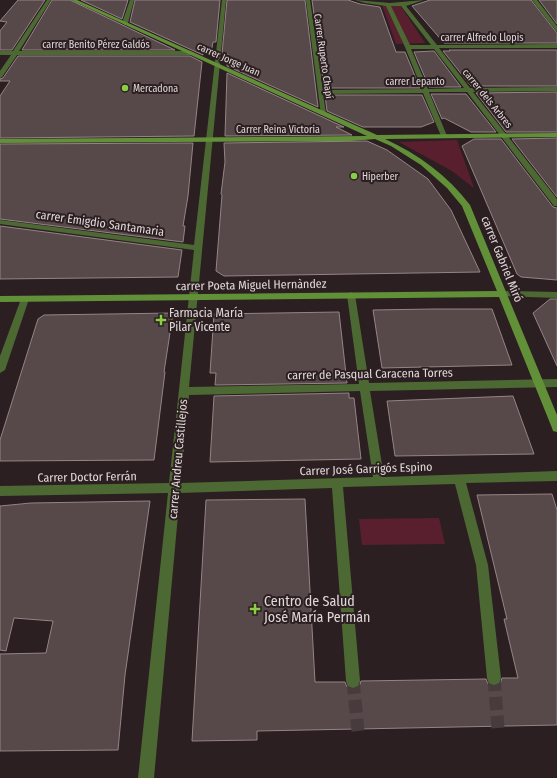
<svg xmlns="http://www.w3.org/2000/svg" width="557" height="778" font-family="'Fira Sans Condensed',sans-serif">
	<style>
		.green { fill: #5a1f2f }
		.building { fill: #57484a; stroke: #958487 }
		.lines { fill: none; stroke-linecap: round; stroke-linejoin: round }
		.street-tunnel { stroke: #473b3d; stroke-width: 13; stroke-dasharray: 13 6; stroke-linecap: butt }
		.street { fill: #4c6934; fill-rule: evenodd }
		.secondary { fill: #629038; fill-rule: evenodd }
		.poi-dot { fill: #8ace48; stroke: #2c1f21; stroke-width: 1.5 }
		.labels { text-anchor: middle; stroke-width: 4; stroke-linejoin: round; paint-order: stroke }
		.far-street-label { font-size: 10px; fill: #e1d8d9; stroke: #2c1f21 }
		.far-poi-label { font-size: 10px; fill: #e1d8d9; stroke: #2c1f21; text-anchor: start }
		.street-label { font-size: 12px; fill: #e1d8d9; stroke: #2c1f21 }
		.poi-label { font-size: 12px; fill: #e1d8d9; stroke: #2c1f21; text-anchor: start }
		.near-poi-label { font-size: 14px; fill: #e1d8d9; stroke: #2c1f21; text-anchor: start }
	</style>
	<rect width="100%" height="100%" fill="#2c1f21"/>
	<g class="green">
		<polygon points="382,5 400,5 425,43 396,44"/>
		<polygon points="457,140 474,188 452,171 399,142"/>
		<polygon points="439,518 445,544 362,545 359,519"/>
	</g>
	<g class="building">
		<polygon points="18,0 45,0 12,50 0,50 0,31 7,22 0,21"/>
		<polygon points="52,0 70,0 175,50 22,50"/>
		<polygon points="81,0 128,0 122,19"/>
		<polygon points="135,0 220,0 216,42 213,42 211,53 203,52 203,55 130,22"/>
		<polygon points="227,0 305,0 318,107 227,66 228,54 222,54"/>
		<polygon points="312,0 348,0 360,4 380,7 396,52 405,52 420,88 324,88"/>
		<polygon points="430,0 531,0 557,33 557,43 444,43 412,6"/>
		<polygon points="539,0 557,0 557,24"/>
		<polygon points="449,50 557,50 557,86 471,86 443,51 450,51"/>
		<polygon points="434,51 461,87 429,87 414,52"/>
		<polygon points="18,56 190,56 202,62 194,136 0,138 0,96 10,81 0,81 0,79 3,78"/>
		<polygon points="227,73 344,127 336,127 352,135 225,136"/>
		<polygon points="557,92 557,132 506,132 476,93"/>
		<polygon points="431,94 466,94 496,132 471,132 444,118 442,119"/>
		<polygon points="325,95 422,95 434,122 421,127 363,127 327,111"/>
		<polygon points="557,138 557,197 512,139"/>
		<polygon points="474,139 501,139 553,207 557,208 557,280 521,277 517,274 462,146"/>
		<polygon points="367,141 387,150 428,179 451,210 480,272 224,276 216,271 222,195 221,194 225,162 224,143"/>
		<polygon points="193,143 188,196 183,226 185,226 183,242 0,219 0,144"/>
		<polygon points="0,226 182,250 178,277 0,279"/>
		<polygon points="550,299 557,299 557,366 533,313"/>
		<polygon points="433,309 492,309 512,365 382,368 373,310"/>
		<polygon points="339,312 347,383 215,385 216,373 210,373 214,314"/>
		<polygon points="173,313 164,372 165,372 154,460 0,461 0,440 38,319 44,315"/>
		<polygon points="349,393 349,398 354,398 361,459 210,462 214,396"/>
		<polygon points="513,396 534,454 395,456 387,401"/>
		<polygon points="552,494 557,510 557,725 257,731 257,740 192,741 206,500 305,499 315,682 345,682 347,687 354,689 359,687 361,681 486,679 488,684 495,686 500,684 502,678 518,678 504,619 507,619 477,495"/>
		<polygon points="150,501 125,675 118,750 0,751 0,654 46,653 53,621 14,618 6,651 0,650 0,506 31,503"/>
	</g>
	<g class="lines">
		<g class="street-tunnel">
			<polyline points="494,678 498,728"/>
			<polyline points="353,681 358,731"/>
		</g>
		<g class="street">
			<polygon points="47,0 51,0 19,51 191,51 194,53 191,55 17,55 2,77 0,78 0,71 11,55 0,55 0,51 13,51"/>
			<polygon points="130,0 134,0 128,23 125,25 122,23"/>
			<path d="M222,0H226L189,387L359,384L347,295L351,292L355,295L369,383L557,379V387L370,391L384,477L557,471V481L466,483L488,565L501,678L499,683L494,685L489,683L487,678L476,565L455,484L343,487L360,681L358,686L353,688L348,686L346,681L332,488L180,493L154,778H138L168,493L0,496V486L169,483L194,250L0,224V220L194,245ZM360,391L373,477L181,483L189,395Z"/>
			<path d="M306,0H310L323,90L422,89L405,47L386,6L365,3L355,0L390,3L424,0L406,6L437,45L557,44V48H439L470,88L557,87V91L473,92L557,199V206H554L467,92H429L447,136L444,138L441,136L423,93L323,94L326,114L321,115ZM391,6H401L431,45H410ZM411,49H434L464,88L428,89Z"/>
			<polygon points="532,0 537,0 557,26 557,32"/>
			<polygon points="503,291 557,292 557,298 500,296 499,294"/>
			<polygon points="25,296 29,299 5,370 0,373 0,356 21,299"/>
		</g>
		<path class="secondary" d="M71,0H77L377,135L557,133V137L385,139C418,154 448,176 470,205L557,415V432L553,431L552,428L499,297L0,302V296L497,291L462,206L447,188L421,165L391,146L375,139L351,141L0,143V139L367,136Z"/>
	</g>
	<g class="poi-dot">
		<circle cx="125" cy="88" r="4"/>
		<circle cx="354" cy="176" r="4"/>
		<path d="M159 314h4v4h4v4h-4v4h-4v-4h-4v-4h4z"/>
		<path d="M253 603h4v4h4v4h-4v4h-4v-4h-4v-4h4z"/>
	</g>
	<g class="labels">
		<g class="far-street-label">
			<text x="482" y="41">carrer Alfredo Llopis</text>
			<text x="96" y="48">carrer Benito Pérez Galdós</text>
			<text transform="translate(324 56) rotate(82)" y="4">Carrer Ruperto Chapí</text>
			<text transform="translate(229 59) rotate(24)" y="4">carrer Jorge Juan</text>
			<text x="415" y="85">carrer Lepanto</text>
			<text transform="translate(488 98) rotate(51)" y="4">carrer dels Arbres</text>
			<text x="278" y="133">Carrer Reina Victoria</text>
		</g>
		<g class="far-poi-label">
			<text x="133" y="92">Mercadona</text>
			<text x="362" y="180">Hiperber</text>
		</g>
		<g class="street-label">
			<text transform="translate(100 223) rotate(8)" y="4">carrer Emigdio Santamaria</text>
			<text transform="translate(502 259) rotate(68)" y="4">carrer Gabriel Miró</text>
			<text transform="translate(251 285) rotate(-1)" y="4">carrer Poeta Miguel Hernàndez</text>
			<text transform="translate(370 374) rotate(-1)" y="4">carrer de Pasqual Caracena Torres</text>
			<text transform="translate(178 459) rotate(-85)" y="4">carrer Andreu Castillejos</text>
			<text transform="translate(366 469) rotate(-2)" y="4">Carrer José Garrigós Espino</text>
			<text transform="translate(87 477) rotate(-1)" y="4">Carrer Doctor Ferrán</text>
		</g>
		<g class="poi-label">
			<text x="169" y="317">Farmacia María<tspan x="169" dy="14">Pilar Vicente</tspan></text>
		</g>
		<g class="near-poi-label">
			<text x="264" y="606">Centro de Salud<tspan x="264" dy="16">José María Permán</tspan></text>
		</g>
	</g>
</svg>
